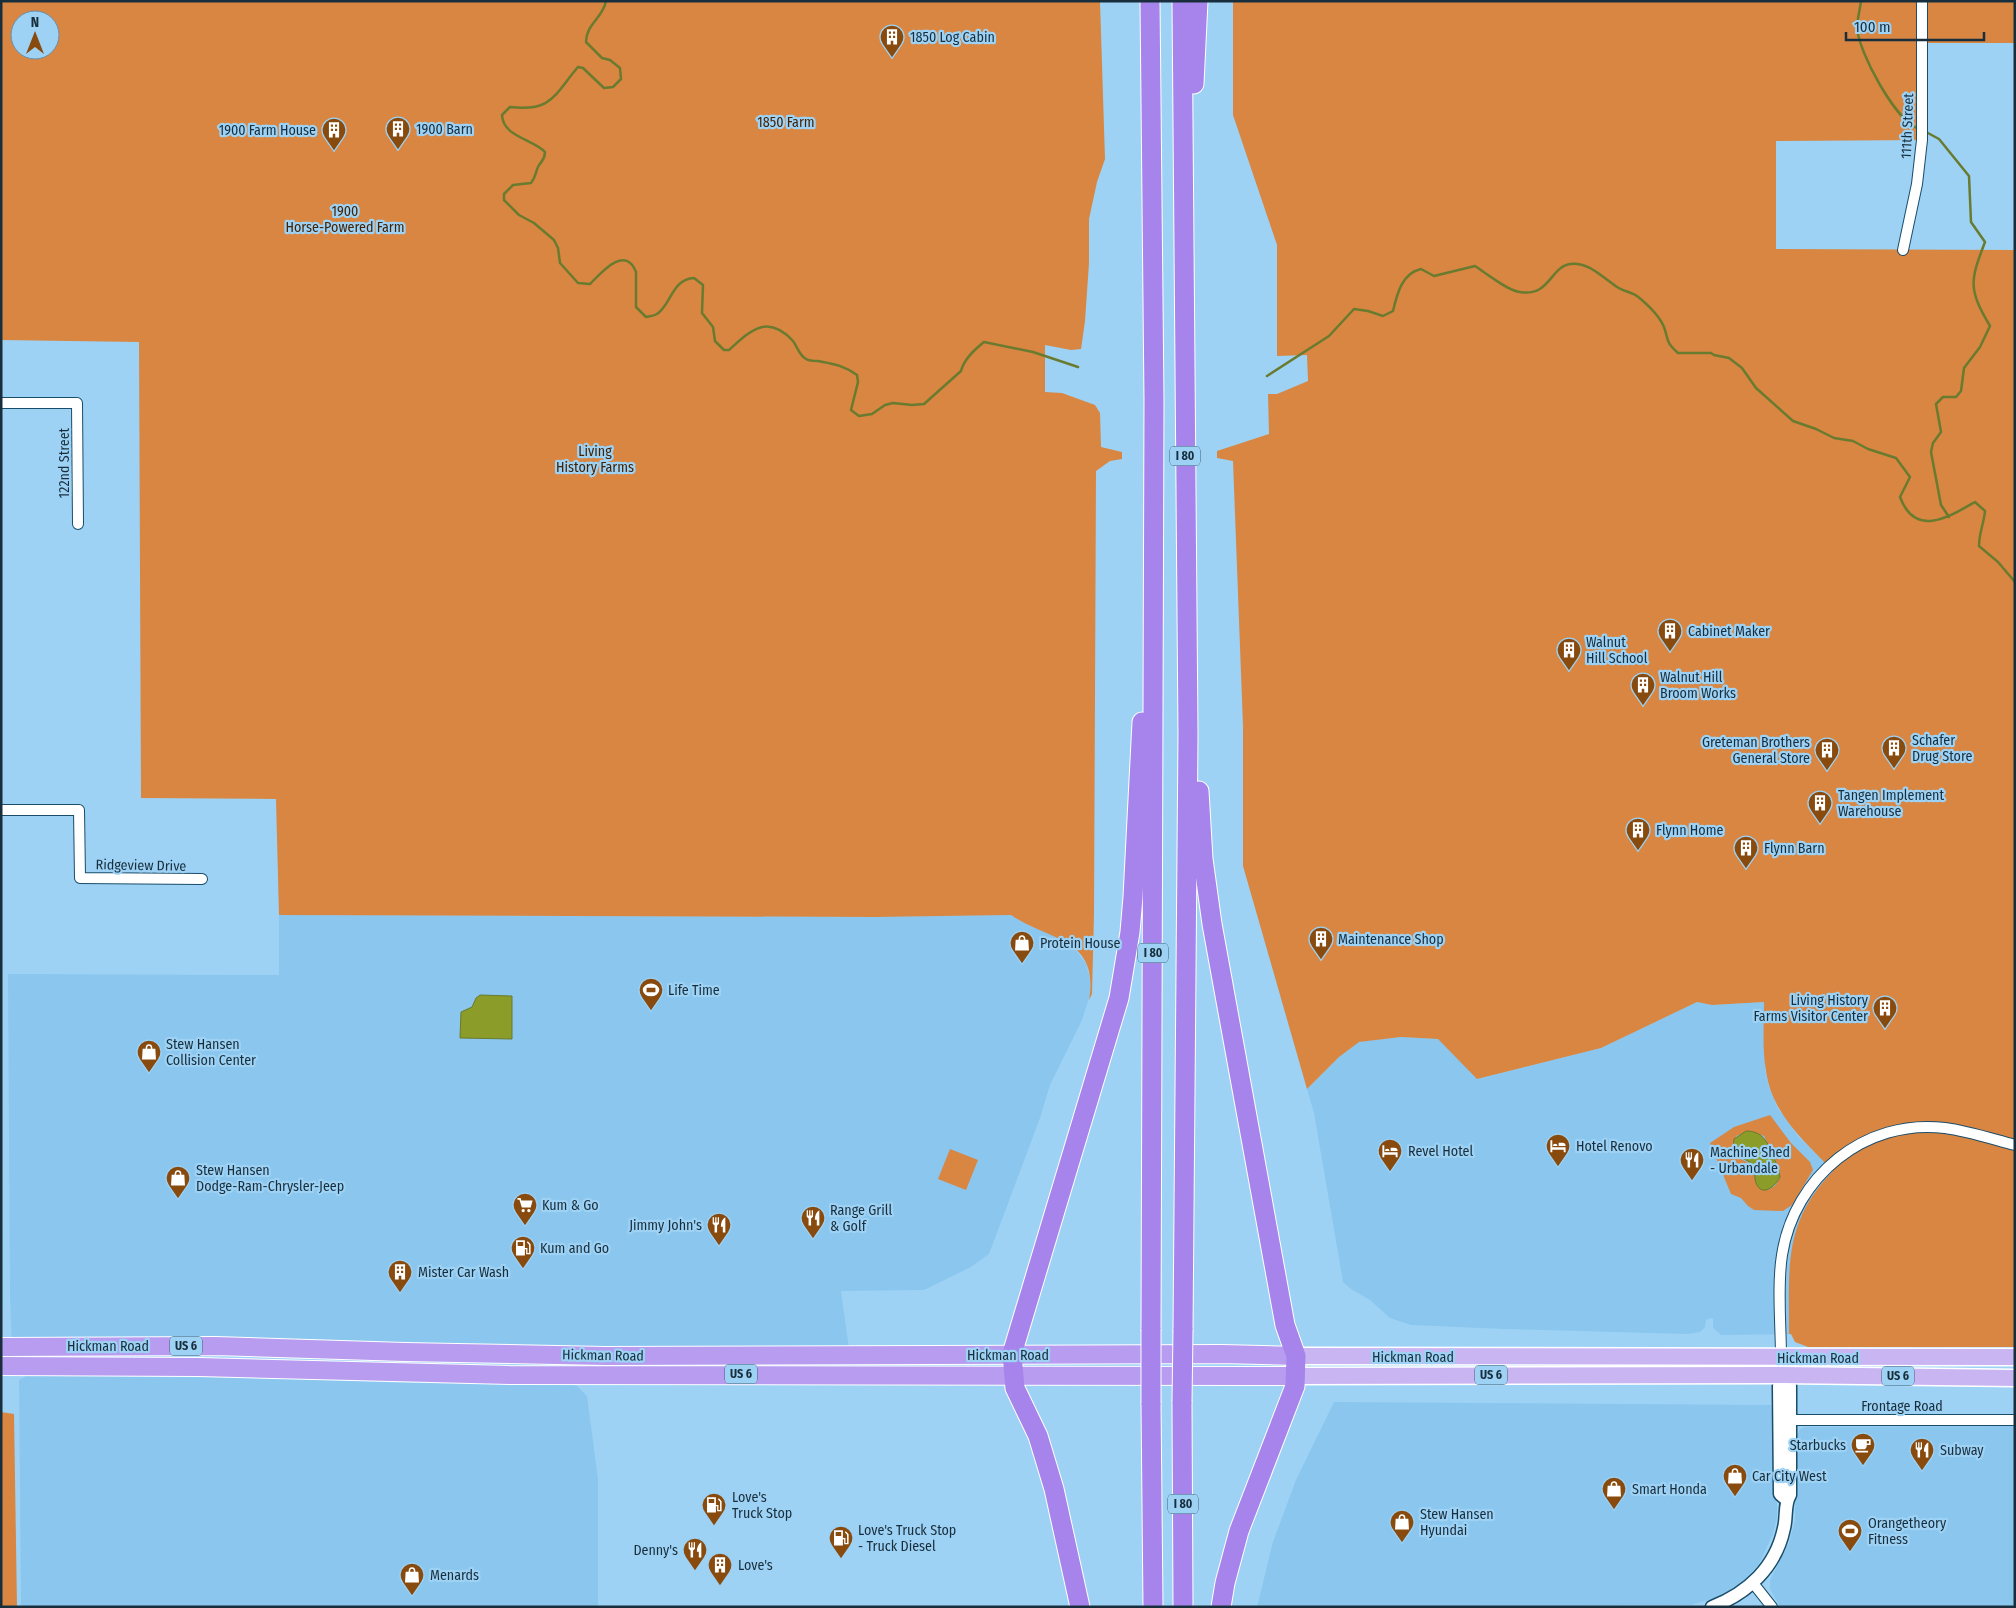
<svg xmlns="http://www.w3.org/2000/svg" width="2016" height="1608" font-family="'Fira Sans Condensed',sans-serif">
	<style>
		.built { fill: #8ac6ee }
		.green { fill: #d88642; fill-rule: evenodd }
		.water { fill: #8b9c29; stroke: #697b2f }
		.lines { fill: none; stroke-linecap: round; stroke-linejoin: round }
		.stream { stroke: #697b2f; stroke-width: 2.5 }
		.minor-casing { stroke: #194d6a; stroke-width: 12 }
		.tertiary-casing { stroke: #194d6a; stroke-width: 15 }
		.primary-casing { stroke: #fff; stroke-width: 19 }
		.trunk-casing { stroke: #fff; stroke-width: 20 }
		.motorway-casing { stroke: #fff; stroke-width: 21 }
		.minor { stroke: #fff; stroke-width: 10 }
		.tertiary { stroke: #fff; stroke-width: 12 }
		.primary { stroke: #cab5f3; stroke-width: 16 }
		.trunk { stroke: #b89cef; stroke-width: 18 }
		.motorway { stroke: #a784eb; stroke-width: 19 }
		.motorway-bridge-casing { stroke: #fff; stroke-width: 21; stroke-linecap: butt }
		.motorway-bridge { stroke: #a784eb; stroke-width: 19 }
		.labels { text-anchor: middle; stroke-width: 4.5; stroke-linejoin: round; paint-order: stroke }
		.shield { fill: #9dd2f5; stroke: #415f74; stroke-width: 1 }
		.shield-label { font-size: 12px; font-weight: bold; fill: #192e3c }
		.poi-label { font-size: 14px; fill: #192e3c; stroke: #9dd2f5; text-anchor: start }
		.park-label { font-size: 14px; fill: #442203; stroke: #9dd2f5 }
		.street-label { font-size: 14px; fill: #192e3c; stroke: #9dd2f5 }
	</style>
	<rect width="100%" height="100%" fill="#9dd2f5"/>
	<g class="built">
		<polygon points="279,915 874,917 1011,915 1026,924 1069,942 1086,963 1091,984 1090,995 1082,1020 1050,1085 1040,1118 989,1254 971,1267 924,1290 841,1291 850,1356 12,1347 10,1296 8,974 279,975"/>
		<polygon points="1697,1002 1712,1005 1764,1002 1765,1069 1768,1084 1777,1107 1798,1136 1837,1175 1798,1334 1721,1335 1713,1328 1713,1319 1711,1318 1706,1320 1705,1327 1700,1332 1687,1334 1504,1329 1411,1325 1390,1318 1370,1300 1351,1289 1343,1282 1314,1113 1307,1089 1339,1057 1358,1042 1401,1037 1438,1039 1478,1079 1601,1048"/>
		<polygon points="28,1375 264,1378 409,1383 568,1384 577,1386 587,1396 598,1479 598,1607 21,1607 19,1380"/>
		<polygon points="1334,1402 1771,1405 1777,1445 1777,1517 1773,1534 1759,1564 1742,1582 1721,1596 1691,1605 1257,1607 1273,1542 1296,1480"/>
		<polygon points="2015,1426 2015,1607 1780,1607 1770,1589 1770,1580 1789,1543 1795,1521 1795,1439 1800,1429 1805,1427"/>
	</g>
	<g class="green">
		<path d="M1,1H1100L1105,159L1097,182L1089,219V263L1085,321L1081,349L1071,350L1045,345V392L1062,393L1095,405L1100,413L1101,447L1122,452V459L1110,461L1096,471L1094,914L1092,994L1089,1000C1100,937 1048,941 1011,915L874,917L279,915L276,799L141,798L139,342L1,340ZM20,20H50V50H20Z"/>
		<path d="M1233,1H2015V43H1922V140L1776,141V249L2015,250V1347H1808L1795,1342L1791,1334H1789V1330C1789,1265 1784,1221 1833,1171C1804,1141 1772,1114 1766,1071C1762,1048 1764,1025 1764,1002L1712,1005L1697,1002L1601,1048L1477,1079L1438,1039L1401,1037L1359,1042L1339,1057L1307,1089L1243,866V726L1233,461L1217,458V451L1269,434L1268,394H1277L1308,381L1307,355L1277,356V245L1233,115Z"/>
		<path d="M1770,1115L1791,1143L1810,1162L1813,1170L1792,1205L1783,1211L1754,1210L1748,1206L1741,1198L1731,1194L1710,1143L1734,1127ZM1750,1131L1764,1136L1775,1159L1780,1177C1777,1184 1774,1188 1767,1190L1755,1180V1166L1741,1159L1734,1149L1736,1136Z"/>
		<polygon points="950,1149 978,1160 966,1190 938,1179"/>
		<polygon points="1,1412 14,1414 17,1607 1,1607"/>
	</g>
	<g class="water">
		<polygon points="480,995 512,996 512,1039 460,1038 461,1012 472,1007 476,998"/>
		<path d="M1746,1131C1762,1131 1767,1141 1772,1153C1775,1161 1779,1168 1780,1177C1776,1186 1762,1198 1756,1183C1754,1178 1755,1171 1755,1166C1745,1157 1731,1158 1734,1139Z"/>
	</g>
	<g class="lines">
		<g class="stream">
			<path d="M606,1C603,18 586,24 586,42L602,58L610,60L620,68L621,79L613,87L604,88L583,68L578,67C554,95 552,112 510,107L502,115C503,137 533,139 545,152C545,160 541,161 538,167C535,173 536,177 531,183L513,185L504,194V200L519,215L534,223L554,240L558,248L560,263L578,283L590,284C601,273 625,244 636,272V307L646,317C650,316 654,316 657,314C671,305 672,279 694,278L703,285L702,313L713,327L715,341L724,350H729C750,331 767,313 793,341C797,346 799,355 806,359C809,361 814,361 818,361C834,364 843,365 857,375L858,382L851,410L859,416L872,414L885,405L893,403L912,405L924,404L961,371C964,359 974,350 984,342L1033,352L1078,367"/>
			<path d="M1861,1C1860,10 1857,20 1857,28C1859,53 1895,119 1917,128"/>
			<path d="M1926,132L1939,139L1969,176L1971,222L1985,242C1970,281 1968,289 1990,326L1980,347L1964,368L1961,391L1956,397H1943L1936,404L1941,432L1933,443L1931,452L1941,505L1949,517"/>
			<path d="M1267,376L1329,336L1354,309L1368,311L1383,316L1393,311C1397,294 1402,273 1421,269L1434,276L1475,266C1486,273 1508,291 1520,292C1550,297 1550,267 1570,264C1588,261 1603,278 1617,287C1623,291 1631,292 1637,296C1647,304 1659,315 1664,327C1669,341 1665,341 1678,353H1711L1714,355L1729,358L1742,368L1756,388L1793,421L1816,429L1834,438L1853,441L1868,449L1896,458L1910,477L1900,497C1915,538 1949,517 1975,502L1985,511C1984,523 1979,533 1979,546L1998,562L2015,582"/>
		</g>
		<defs>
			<g id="minor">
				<polyline points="1903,250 1917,184 1922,140 1922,1"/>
				<polyline points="1,403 77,403 78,524"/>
				<polyline points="1,810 79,810 80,878 202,879"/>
				<path d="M1781,1358C1781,1326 1777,1286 1782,1255C1794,1177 1865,1118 1945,1128C1968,1131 1992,1139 2015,1145"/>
				<polyline points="1790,1420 2015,1420"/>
				<polyline points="1753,1583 1772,1607"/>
			</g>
			<g id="tertiary">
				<polyline points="1781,1358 1782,1375 1779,1386 1780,1494 1787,1500"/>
				<path d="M1712,1607C1748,1593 1776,1567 1784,1528C1787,1517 1784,1504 1790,1495V1386L1782,1375"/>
			</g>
			<g id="primary">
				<polyline points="1296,1356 2015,1357"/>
				<polyline points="1296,1376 1782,1375 2015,1378"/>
			</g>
			<g id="trunk">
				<polyline points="1,1347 215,1346 405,1352 605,1356 1222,1354 1296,1356"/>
				<polyline points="1,1366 199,1367 510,1375 1296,1376"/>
			</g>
			<g id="motorway">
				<polyline points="1150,1 1154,401 1151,1329"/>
				<polyline points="1182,1 1188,734 1183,1330"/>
				<polyline points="1194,84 1198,1"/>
				<polyline points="1199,791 1203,859 1212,924 1285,1325 1296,1356 1295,1386 1239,1531 1225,1583 1221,1607"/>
				<polyline points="1182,1402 1183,1607"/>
				<polyline points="1151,1403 1153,1607"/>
				<polyline points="1080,1607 1054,1489 1038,1436 1015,1388 1012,1354 1119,998 1130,932 1133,897 1142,722"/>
			</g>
		</defs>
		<use href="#minor" class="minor-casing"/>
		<use href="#tertiary" class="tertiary-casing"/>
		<use href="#primary" class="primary-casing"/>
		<use href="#trunk" class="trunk-casing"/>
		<use href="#motorway" class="motorway-casing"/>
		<use href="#minor" class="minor"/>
		<use href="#tertiary" class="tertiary"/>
		<use href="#primary" class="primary"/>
		<use href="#trunk" class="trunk"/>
		<use href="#motorway" class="motorway"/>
		<defs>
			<g id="motorway-bridge">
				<polyline points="1151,1329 1151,1403"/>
				<polyline points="1182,1402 1183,1330"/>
			</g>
		</defs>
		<use href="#motorway-bridge" class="motorway-bridge-casing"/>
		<use href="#motorway-bridge" class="motorway-bridge"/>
	</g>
	<defs>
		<symbol id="building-pin" viewBox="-11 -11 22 30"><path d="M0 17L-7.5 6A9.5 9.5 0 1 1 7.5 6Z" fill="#884a0d" stroke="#9dd2f5"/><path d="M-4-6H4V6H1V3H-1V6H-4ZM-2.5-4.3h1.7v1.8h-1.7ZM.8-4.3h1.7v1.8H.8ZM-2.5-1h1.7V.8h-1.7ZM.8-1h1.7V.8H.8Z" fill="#fff"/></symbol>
		<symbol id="shop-pin" viewBox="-11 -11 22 30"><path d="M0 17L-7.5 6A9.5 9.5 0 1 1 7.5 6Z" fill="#884a0d" stroke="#9dd2f5"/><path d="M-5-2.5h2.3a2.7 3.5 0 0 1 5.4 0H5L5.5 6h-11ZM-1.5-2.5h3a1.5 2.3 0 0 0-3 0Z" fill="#fff"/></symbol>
		<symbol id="stadium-pin" viewBox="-11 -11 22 30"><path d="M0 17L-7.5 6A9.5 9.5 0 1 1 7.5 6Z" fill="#884a0d" stroke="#9dd2f5"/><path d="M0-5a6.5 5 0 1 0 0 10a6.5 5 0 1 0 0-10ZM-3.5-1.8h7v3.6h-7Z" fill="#fff"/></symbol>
		<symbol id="hotel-pin" viewBox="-11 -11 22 30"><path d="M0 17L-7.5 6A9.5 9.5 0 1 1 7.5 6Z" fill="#884a0d" stroke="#9dd2f5"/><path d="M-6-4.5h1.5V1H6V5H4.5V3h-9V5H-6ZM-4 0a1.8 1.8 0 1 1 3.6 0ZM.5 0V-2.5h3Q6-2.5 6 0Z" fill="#fff"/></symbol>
		<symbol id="restaurant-pin" viewBox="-11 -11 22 30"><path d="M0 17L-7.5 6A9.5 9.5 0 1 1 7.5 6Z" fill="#884a0d" stroke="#9dd2f5"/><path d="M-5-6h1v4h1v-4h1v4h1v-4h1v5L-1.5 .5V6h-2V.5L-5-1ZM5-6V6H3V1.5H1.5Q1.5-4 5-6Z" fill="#fff"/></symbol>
		<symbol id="supermarket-pin" viewBox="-11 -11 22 30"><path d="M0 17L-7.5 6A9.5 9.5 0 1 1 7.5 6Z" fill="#884a0d" stroke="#9dd2f5"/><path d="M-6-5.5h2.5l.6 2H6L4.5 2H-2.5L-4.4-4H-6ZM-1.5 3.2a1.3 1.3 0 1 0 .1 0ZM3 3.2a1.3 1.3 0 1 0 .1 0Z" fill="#fff"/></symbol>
		<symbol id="fuel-pin" viewBox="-11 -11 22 30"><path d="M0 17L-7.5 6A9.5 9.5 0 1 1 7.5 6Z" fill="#884a0d" stroke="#9dd2f5"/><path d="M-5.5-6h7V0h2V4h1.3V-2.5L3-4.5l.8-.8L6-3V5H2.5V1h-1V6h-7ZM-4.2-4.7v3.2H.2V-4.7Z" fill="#fff"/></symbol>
		<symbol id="cafe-pin" viewBox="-11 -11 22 30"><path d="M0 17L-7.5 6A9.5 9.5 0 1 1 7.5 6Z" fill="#884a0d" stroke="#9dd2f5"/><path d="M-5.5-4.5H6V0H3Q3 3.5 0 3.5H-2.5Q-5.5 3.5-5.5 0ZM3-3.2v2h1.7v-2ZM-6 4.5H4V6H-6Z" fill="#fff"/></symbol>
	</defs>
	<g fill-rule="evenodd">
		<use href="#building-pin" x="878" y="23" width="28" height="38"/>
		<use href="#building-pin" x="384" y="115" width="28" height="38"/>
		<use href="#building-pin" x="320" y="116" width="28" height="38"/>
		<use href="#building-pin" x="1656" y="617" width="28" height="38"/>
		<use href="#building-pin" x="1555" y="636" width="28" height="38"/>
		<use href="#building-pin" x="1629" y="671" width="28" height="38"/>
		<use href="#building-pin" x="1880" y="734" width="28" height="38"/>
		<use href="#building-pin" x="1813" y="736" width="28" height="38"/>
		<use href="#building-pin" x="1806" y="789" width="28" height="38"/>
		<use href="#building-pin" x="1624" y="816" width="28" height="38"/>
		<use href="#building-pin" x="1732" y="834" width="28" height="38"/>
		<use href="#building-pin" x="1307" y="925" width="28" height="38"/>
		<use href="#shop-pin" x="1008" y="929" width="28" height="38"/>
		<use href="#stadium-pin" x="637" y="976" width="28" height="38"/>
		<use href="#building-pin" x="1871" y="994" width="28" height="38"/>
		<use href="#shop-pin" x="135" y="1038" width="28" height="38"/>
		<use href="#hotel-pin" x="1544" y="1132" width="28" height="38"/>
		<use href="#hotel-pin" x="1376" y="1137" width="28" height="38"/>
		<use href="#restaurant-pin" x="1678" y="1146" width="28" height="38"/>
		<use href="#shop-pin" x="164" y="1164" width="28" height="38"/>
		<use href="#supermarket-pin" x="511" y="1191" width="28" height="38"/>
		<use href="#restaurant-pin" x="799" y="1204" width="28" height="38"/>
		<use href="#restaurant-pin" x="705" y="1211" width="28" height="38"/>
		<use href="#fuel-pin" x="509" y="1234" width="28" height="38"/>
		<use href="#building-pin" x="386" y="1258" width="28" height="38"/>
		<use href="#cafe-pin" x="1849" y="1431" width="28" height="38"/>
		<use href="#restaurant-pin" x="1908" y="1436" width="28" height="38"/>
		<use href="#shop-pin" x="1721" y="1462" width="28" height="38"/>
		<use href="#shop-pin" x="1600" y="1475" width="28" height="38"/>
		<use href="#fuel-pin" x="700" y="1491" width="28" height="38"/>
		<use href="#shop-pin" x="1388" y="1508" width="28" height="38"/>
		<use href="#stadium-pin" x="1836" y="1517" width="28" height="38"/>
		<use href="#fuel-pin" x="827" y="1524" width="28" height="38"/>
		<use href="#restaurant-pin" x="681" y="1536" width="28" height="38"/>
		<use href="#building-pin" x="706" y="1551" width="28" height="38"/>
		<use href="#shop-pin" x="398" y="1561" width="28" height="38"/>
	</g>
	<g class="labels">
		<g class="shield">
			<rect x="1170" y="446.5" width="30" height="19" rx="4"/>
			<rect x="1138" y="943.5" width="30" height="19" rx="4"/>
			<rect x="170" y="1336.5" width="32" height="19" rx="4"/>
			<rect x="725" y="1364.5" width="32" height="19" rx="4"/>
			<rect x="1475" y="1365.5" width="32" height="19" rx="4"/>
			<rect x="1882" y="1366.5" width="32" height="19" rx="4"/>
			<rect x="1168" y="1494.5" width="30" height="19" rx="4"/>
		</g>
		<g class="shield-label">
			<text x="1185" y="460">I 80</text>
			<text x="1153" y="957">I 80</text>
			<text x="186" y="1350">US 6</text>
			<text x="741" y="1378">US 6</text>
			<text x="1491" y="1379">US 6</text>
			<text x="1898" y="1380">US 6</text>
			<text x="1183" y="1508">I 80</text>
		</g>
		<g class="poi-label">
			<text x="910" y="42">1850 Log Cabin</text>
			<text x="416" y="134">1900 Barn</text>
			<text x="316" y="135" text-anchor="end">1900 Farm House</text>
			<text x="1688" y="636">Cabinet Maker</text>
			<text x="1586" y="647">Walnut<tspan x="1586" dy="16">Hill School</tspan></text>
			<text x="1660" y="682">Walnut Hill<tspan x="1660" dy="16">Broom Works</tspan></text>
			<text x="1912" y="745">Schafer<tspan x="1912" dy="16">Drug Store</tspan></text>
			<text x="1810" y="747" text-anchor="end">Greteman Brothers<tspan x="1810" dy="16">General Store</tspan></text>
			<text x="1838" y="800">Tangen Implement<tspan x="1838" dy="16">Warehouse</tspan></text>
			<text x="1656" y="835">Flynn Home</text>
			<text x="1764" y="853">Flynn Barn</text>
			<text x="1338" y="944">Maintenance Shop</text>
			<text x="1040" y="948">Protein House</text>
			<text x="668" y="995">Life Time</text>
			<text x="1868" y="1005" text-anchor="end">Living History<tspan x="1868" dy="16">Farms Visitor Center</tspan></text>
			<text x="166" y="1049">Stew Hansen<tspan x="166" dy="16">Collision Center</tspan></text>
			<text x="1576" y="1151">Hotel Renovo</text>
			<text x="1408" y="1156">Revel Hotel</text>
			<text x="1710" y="1157">Machine Shed<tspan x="1710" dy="16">- Urbandale</tspan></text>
			<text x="196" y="1175">Stew Hansen<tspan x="196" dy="16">Dodge-Ram-Chrysler-Jeep</tspan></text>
			<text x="542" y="1210">Kum &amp; Go</text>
			<text x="830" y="1215">Range Grill<tspan x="830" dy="16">&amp; Golf</tspan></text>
			<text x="702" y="1230" text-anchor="end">Jimmy John's</text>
			<text x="540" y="1253">Kum and Go</text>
			<text x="418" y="1277">Mister Car Wash</text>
			<text x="1846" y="1450" text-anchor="end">Starbucks</text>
			<text x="1940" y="1455">Subway</text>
			<text x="1752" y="1481">Car City West</text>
			<text x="1632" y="1494">Smart Honda</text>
			<text x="732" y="1502">Love's<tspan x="732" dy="16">Truck Stop</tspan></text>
			<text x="1420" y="1519">Stew Hansen<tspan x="1420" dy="16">Hyundai</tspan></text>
			<text x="1868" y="1528">Orangetheory<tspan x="1868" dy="16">Fitness</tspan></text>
			<text x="858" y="1535">Love's Truck Stop<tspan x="858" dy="16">- Truck Diesel</tspan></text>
			<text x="678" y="1555" text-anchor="end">Denny's</text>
			<text x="738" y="1570">Love's</text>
			<text x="430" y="1580">Menards</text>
		</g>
		<g class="park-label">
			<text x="786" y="127">1850 Farm</text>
			<text x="345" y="216">1900<tspan x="345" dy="16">Horse-Powered Farm</tspan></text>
			<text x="595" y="456">Living<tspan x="595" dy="16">History Farms</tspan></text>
		</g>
		<g class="street-label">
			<text transform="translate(1907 126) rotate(-88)" y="5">111th Street</text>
			<text transform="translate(64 463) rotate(-90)" y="5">122nd Street</text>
			<text transform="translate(141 865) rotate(1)" y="5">Ridgeview Drive</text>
			<text x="108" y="1351">Hickman Road</text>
			<text transform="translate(603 1355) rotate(1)" y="5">Hickman Road</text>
			<text x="1008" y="1360">Hickman Road</text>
			<text x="1413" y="1362">Hickman Road</text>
			<text x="1818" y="1363">Hickman Road</text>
			<text x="1902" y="1411">Frontage Road</text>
		</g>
	</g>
	<rect width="2016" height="1608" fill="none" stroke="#192e3c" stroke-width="5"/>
	<g transform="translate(35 35)"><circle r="24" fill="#9dd2f5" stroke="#6890ab"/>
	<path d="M0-4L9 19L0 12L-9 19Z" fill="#884a0d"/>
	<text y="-8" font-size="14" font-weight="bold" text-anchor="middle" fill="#192e3c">N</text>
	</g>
	<path d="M1846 32v8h138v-8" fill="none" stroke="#192e3c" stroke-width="2.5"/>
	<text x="1854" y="32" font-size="15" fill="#192e3c" stroke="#9dd2f5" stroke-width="4" paint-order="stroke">100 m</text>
</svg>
